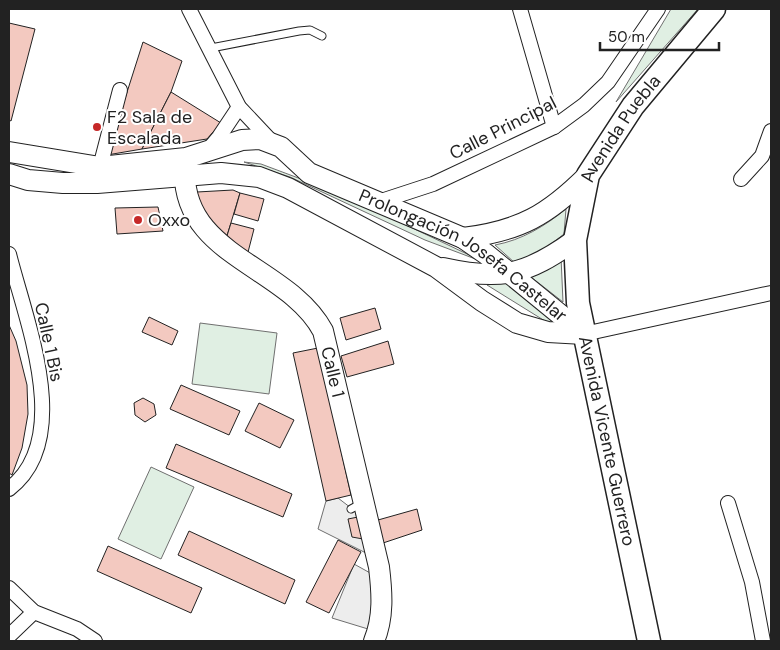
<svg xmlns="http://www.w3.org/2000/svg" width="780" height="650" font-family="'DM Sans',sans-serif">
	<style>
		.green { fill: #e0efe3; stroke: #6f6f6f }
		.parking { fill: #ededed; stroke: #6f6f6f }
		.building { fill: #f3c9c0; stroke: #222 }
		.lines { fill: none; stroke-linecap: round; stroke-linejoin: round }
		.service-casing { stroke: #222; stroke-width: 9 }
		.minor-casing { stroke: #222; stroke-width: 16 }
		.secondary-casing { stroke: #222; stroke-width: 22 }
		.primary-casing { stroke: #222; stroke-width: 25 }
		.service { stroke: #fff; stroke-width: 7 }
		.minor { stroke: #fff; stroke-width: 14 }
		.secondary { stroke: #fff; stroke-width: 20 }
		.primary { stroke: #fff; stroke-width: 22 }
		.poi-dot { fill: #c62828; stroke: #fff; stroke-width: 2 }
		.labels { text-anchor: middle; stroke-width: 4; stroke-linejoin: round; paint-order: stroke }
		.poi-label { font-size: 18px; fill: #222; stroke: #fff; text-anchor: start }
		.street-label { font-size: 18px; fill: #222; stroke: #fff }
	</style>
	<rect width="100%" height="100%" fill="#fff"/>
	<g class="green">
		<polygon points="671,9 698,9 616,102"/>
		<polygon points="244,162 261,164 341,194 486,263 425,240 290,177"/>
		<path d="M566,209L564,234L534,257L515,263L495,245C522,240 545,226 566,209Z"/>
		<polygon points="561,257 563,302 531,277"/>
		<polygon points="508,282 555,320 553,326 487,285"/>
		<polygon points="200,323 277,333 269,394 192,384"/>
		<polygon points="151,467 194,487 161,559 118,539"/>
	</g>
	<g class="parking">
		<polygon points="338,498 355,511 366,553 318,529 326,501"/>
		<polygon points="354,564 372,574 375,606 368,629 332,618"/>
	</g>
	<g class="building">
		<polygon points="9,23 35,29 11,121 9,120"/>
		<polygon points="143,42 182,61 171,92 142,149 107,155"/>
		<polygon points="171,92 221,123 207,139 142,149"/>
		<polygon points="233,190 240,193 226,239 195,202 197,192"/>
		<polygon points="240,193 264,199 258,221 234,214"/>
		<polygon points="158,207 163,231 117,234 115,208"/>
		<polygon points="231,223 254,229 247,256 226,239"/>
		<polygon points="375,308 381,329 346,340 340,318"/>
		<polygon points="149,317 178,331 172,345 142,332"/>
		<polygon points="9,325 16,341 27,385 28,414 22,448 12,475 9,473"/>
		<polygon points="388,341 394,364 347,377 341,356"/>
		<polygon points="318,348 351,495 326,501 293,353"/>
		<polygon points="181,385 240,411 229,435 170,409"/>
		<polygon points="143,398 154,404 156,415 145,422 135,415 134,403"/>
		<polygon points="259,403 294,420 280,448 245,431"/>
		<polygon points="176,444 292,494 283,517 166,468"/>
		<polygon points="417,509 422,530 383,543 378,520"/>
		<polygon points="358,517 363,539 352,537 348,519"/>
		<polygon points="189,531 295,580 285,604 178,555"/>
		<polygon points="338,540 361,552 329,613 306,602"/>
		<polygon points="108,546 202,588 191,613 97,571"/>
	</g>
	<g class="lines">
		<defs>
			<g id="service">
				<polyline points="211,48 299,31 310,30 322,36"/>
				<polyline points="351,509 362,503"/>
			</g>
			<g id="minor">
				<polyline points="189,9 239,107 271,141"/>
				<polyline points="520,9 554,127"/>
				<polyline points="208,150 219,137 239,107"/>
				<polyline points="100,167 120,90"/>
				<polyline points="741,179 762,156 771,131"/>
				<polyline points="378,202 433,184 554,127 584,105 608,82 658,9"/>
				<path d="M9,254C25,319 75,439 9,489"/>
				<polyline points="584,334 771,293"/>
				<polyline points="728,503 752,582 763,641"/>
				<polyline points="9,588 34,612 77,629 95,641"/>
				<polyline points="9,636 34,612"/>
			</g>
			<g id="secondary">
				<path id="s1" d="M9,152L100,167L186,158L242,140L260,139L281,147L309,173L463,238L486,254L584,334"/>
				<path id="s2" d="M185,165C178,256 288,265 323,331L379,567C382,592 384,617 374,641"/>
				<polyline points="9,174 28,180 63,183 97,183 221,173 259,177 288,188 436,267 482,301 517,323 548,332 584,334"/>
				<path d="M463,238C520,231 548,215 588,175"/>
				<path d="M443,268C501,281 527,275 575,240"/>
			</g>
			<g id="primary">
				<path id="s3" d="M649,641L578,303L575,240L588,175L633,106L714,9"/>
			</g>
		</defs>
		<use href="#service" class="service-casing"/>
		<use href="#minor" class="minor-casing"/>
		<use href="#secondary" class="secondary-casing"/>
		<use href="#primary" class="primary-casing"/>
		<use href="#service" class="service"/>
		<use href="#minor" class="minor"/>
		<use href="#secondary" class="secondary"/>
		<use href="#primary" class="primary"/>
	</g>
	<g class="poi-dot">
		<circle cx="97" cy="127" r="5"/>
		<circle cx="138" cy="220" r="5"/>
	</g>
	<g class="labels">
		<g class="poi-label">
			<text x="107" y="123">F2 Sala de<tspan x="107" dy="21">Escalada</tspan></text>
			<text x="148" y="226">Oxxo</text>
		</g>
		<g class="street-label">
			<text transform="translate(503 128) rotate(-27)" y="6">Calle Principal</text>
			<text dy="6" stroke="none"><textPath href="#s3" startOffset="531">Avenida Puebla</textPath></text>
			<text dy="6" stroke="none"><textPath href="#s1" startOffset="492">Prolongación Josefa Castelar</textPath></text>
			<text transform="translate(49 342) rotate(78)" y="6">Calle 1 Bis</text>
			<text dy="6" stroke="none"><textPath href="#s2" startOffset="268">Calle 1</textPath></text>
			<text transform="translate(607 441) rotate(78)" y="6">Avenida Vicente Guerrero</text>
		</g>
	</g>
	<rect width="780" height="650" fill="none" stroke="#222222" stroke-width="20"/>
	<path d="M600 42v8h119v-8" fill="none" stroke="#222222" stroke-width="2.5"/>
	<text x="608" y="42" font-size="15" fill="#222222" stroke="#ffffff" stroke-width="4" paint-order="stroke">50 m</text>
</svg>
